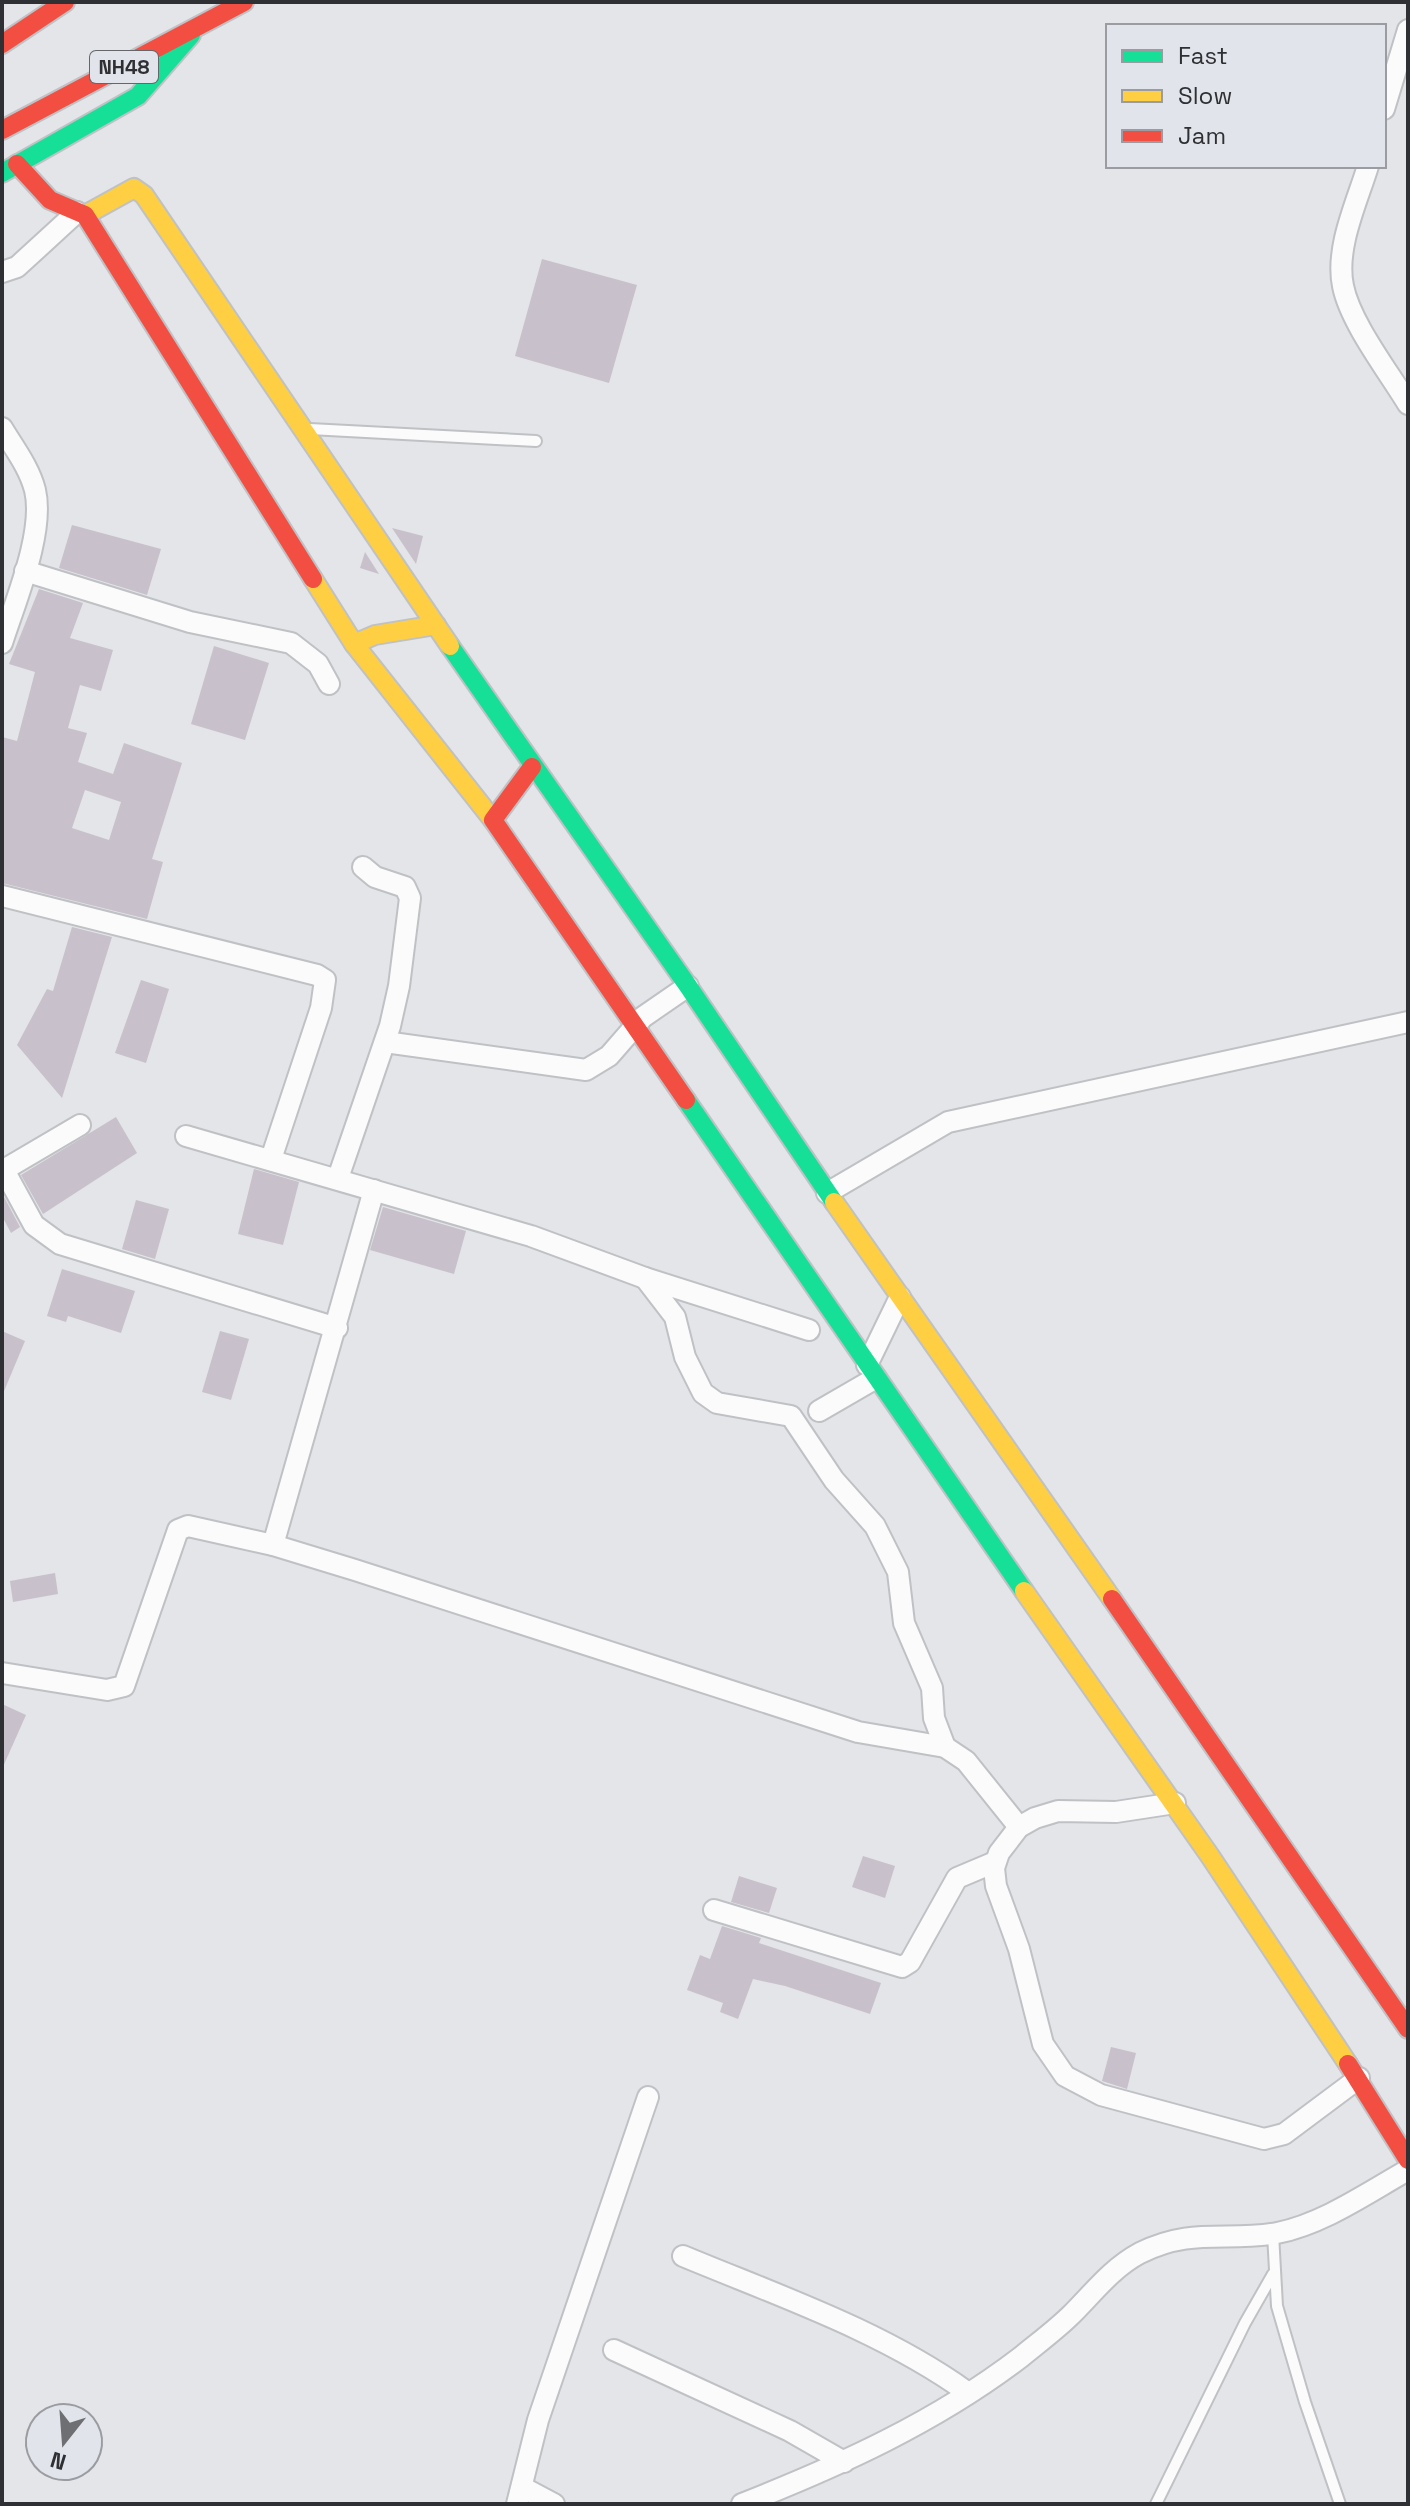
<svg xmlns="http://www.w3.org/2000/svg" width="1410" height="2506" font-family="'Space Grotesk',sans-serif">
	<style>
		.building { fill: #c8c1cb; fill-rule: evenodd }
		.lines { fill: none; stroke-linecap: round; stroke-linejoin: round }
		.lane-casing { stroke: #bfc1c4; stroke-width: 14 }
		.street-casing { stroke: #bfc1c4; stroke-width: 24 }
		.fast-casing { stroke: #bfc1c4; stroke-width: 22 }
		.slow-casing { stroke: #bfc1c4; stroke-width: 22 }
		.jam-casing { stroke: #bfc1c4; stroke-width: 22 }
		.lane { stroke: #fbfbfc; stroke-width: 10 }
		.street { stroke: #fbfbfc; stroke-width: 20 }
		.fast { stroke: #16e098; stroke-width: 18 }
		.slow { stroke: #ffcf43; stroke-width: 18 }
		.jam { stroke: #f24e42; stroke-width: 18 }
		.labels { text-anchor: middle; stroke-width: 7; stroke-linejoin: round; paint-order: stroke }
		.shield { fill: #e1e4eb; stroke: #64666a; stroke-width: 2 }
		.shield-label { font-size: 20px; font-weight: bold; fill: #2f3033 }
	</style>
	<rect width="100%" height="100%" fill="#e3e5e9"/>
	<g class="building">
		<polygon points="542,259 637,285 609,383 515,356"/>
		<polygon points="72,525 161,549 147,595 59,568"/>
		<polygon points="392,528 423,536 416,564"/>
		<polygon points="365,552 379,574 360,568"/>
		<path d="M39,589L83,603L70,638L113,650L101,691L80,685L68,728L87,733L78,762L113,774L124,743L182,763L152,859L163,862L147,919L2,883V737L17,741L35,672L9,664ZM85,790L121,802L109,840L72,828Z"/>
		<polygon points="214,646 269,663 245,740 191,724"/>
		<polygon points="72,927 112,937 62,1098 17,1045 47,989 53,991"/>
		<polygon points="141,980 169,989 146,1063 115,1053"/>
		<polygon points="116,1117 137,1153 43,1214 21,1175"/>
		<polygon points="254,1169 299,1182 283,1245 238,1234"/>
		<polygon points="2,1193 20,1227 11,1233 2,1216"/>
		<polygon points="136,1200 169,1209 155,1259 122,1249"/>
		<polygon points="383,1207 466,1231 454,1274 370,1250"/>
		<polygon points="62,1269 135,1291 121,1333 68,1316 66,1322 47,1316"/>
		<polygon points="2,1331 25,1341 2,1396"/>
		<polygon points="220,1331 249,1339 231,1400 202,1392"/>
		<polygon points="55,1573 58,1594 13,1602 10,1581"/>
		<polygon points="2,1704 26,1715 2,1769"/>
		<polygon points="863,1856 895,1866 885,1898 852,1887"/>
		<polygon points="739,1876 777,1888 769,1913 731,1902"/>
		<polygon points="722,1926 761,1938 759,1943 881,1983 870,2014 785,1986 753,1979 738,2019 720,2012 723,2003 687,1990 700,1955 710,1959"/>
		<polygon points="1111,2047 1136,2053 1127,2089 1102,2081"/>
	</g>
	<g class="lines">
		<defs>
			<g id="lane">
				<polyline points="310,429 536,441"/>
				<polyline points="1273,2234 1277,2306 1305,2402 1340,2504"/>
				<polyline points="1156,2504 1245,2323 1273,2274"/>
			</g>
			<g id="street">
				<polyline points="1384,109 1408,30"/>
				<path d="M1368,166C1357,202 1335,248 1343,286C1350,322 1388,371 1408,404"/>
				<polyline points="2,272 17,267 77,212"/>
				<path d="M2,428C14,448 29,467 35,490C45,532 15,602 2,643"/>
				<polyline points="25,571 190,622 291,643 318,664 329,684"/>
				<polyline points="2,896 317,975 325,980 321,1008 271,1159"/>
				<polyline points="385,1042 586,1070 609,1056 643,1017 688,986"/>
				<polyline points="186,1136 531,1236 645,1278 809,1330"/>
				<polyline points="4,1170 34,1225 60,1244 337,1328"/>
				<polyline points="2,1171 80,1125"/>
				<polyline points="338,1178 390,1026 399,986 410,898 405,887 375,877 363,867"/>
				<polyline points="827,1193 948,1122 1408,1022"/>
				<polyline points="645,1278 675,1317 685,1357 703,1393 717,1403 791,1416 834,1480 875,1526 898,1572 904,1623 932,1688 934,1718 945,1747"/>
				<polyline points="867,1365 900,1297"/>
				<polyline points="819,1411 876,1378"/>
				<polyline points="273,1545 374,1190"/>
				<polyline points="2,1673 107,1690 124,1686 178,1530 188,1526 273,1545 355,1570 858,1732 945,1747 966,1761 1019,1827"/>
				<polyline points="1175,1803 1116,1812 1058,1811 1035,1818 1019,1827 999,1853 994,1868 996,1886 1019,1949 1043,2044 1065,2076 1101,2095 1264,2139 1284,2134 1359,2078"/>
				<polyline points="714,1910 902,1967 910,1962 957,1878 995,1862"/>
				<path d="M683,2256C779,2296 882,2331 967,2392"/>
				<polyline points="614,2350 790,2431 844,2462"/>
				<polyline points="522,2487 554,2504"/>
				<polyline points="517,2504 538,2420 648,2097"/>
				<path d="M742,2504C841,2465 936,2422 1021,2357C1038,2343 1057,2329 1072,2314C1094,2292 1112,2268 1140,2253C1192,2227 1226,2242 1277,2233C1323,2224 1367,2193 1408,2170"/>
			</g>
			<g id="fast">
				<polyline points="2,173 138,96 191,35"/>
				<polyline points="450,646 688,986 834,1202"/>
				<polyline points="686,1100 1024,1591"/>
			</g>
			<g id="slow">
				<polyline points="85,215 134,188 144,195 450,646"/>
				<polyline points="313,579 354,644 493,820"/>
				<polyline points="354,644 375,635 436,625"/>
				<polyline points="834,1202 1112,1599"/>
				<polyline points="1024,1591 1210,1856 1348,2064"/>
			</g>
			<g id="jam">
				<polyline points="2,44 65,2"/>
				<polyline points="2,130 244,2"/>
				<polyline points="17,164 50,200 85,215 313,579"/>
				<polyline points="532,767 493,820 686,1100"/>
				<polyline points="1112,1599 1408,2029"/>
				<polyline points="1348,2064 1408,2160"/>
			</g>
		</defs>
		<use href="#lane" class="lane-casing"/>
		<use href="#street" class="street-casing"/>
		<use href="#fast" class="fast-casing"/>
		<use href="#slow" class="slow-casing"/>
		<use href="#jam" class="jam-casing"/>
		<use href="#lane" class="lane"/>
		<use href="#street" class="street"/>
		<use href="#fast" class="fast"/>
		<use href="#slow" class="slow"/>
		<use href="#jam" class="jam"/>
	</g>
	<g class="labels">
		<rect class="shield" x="90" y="51" width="68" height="32" rx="6"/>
		<g class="shield-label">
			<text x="124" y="74">NH48</text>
		</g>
	</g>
	<rect width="1410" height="2506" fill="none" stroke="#2f3033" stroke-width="8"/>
	<rect x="1106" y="24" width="280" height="144" fill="#e1e4eb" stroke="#9a9ca1" stroke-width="2"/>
	<rect x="1122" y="50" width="40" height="12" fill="#16e098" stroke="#9a9ca1" stroke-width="2"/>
	<text x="1178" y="64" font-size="24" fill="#2f3033">Fast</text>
	<rect x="1122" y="90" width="40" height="12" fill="#ffcf43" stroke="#9a9ca1" stroke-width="2"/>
	<text x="1178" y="104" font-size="24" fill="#2f3033">Slow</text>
	<rect x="1122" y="130" width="40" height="12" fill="#f24e42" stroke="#9a9ca1" stroke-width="2"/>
	<text x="1178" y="144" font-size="24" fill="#2f3033">Jam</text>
	<g transform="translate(64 2442) rotate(197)"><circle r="38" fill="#e1e4eb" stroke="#9a9ca1" stroke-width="2"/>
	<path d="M0-6L14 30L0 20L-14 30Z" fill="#6e6f73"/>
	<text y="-12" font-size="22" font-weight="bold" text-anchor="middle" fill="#2f3033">N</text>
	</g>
</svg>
